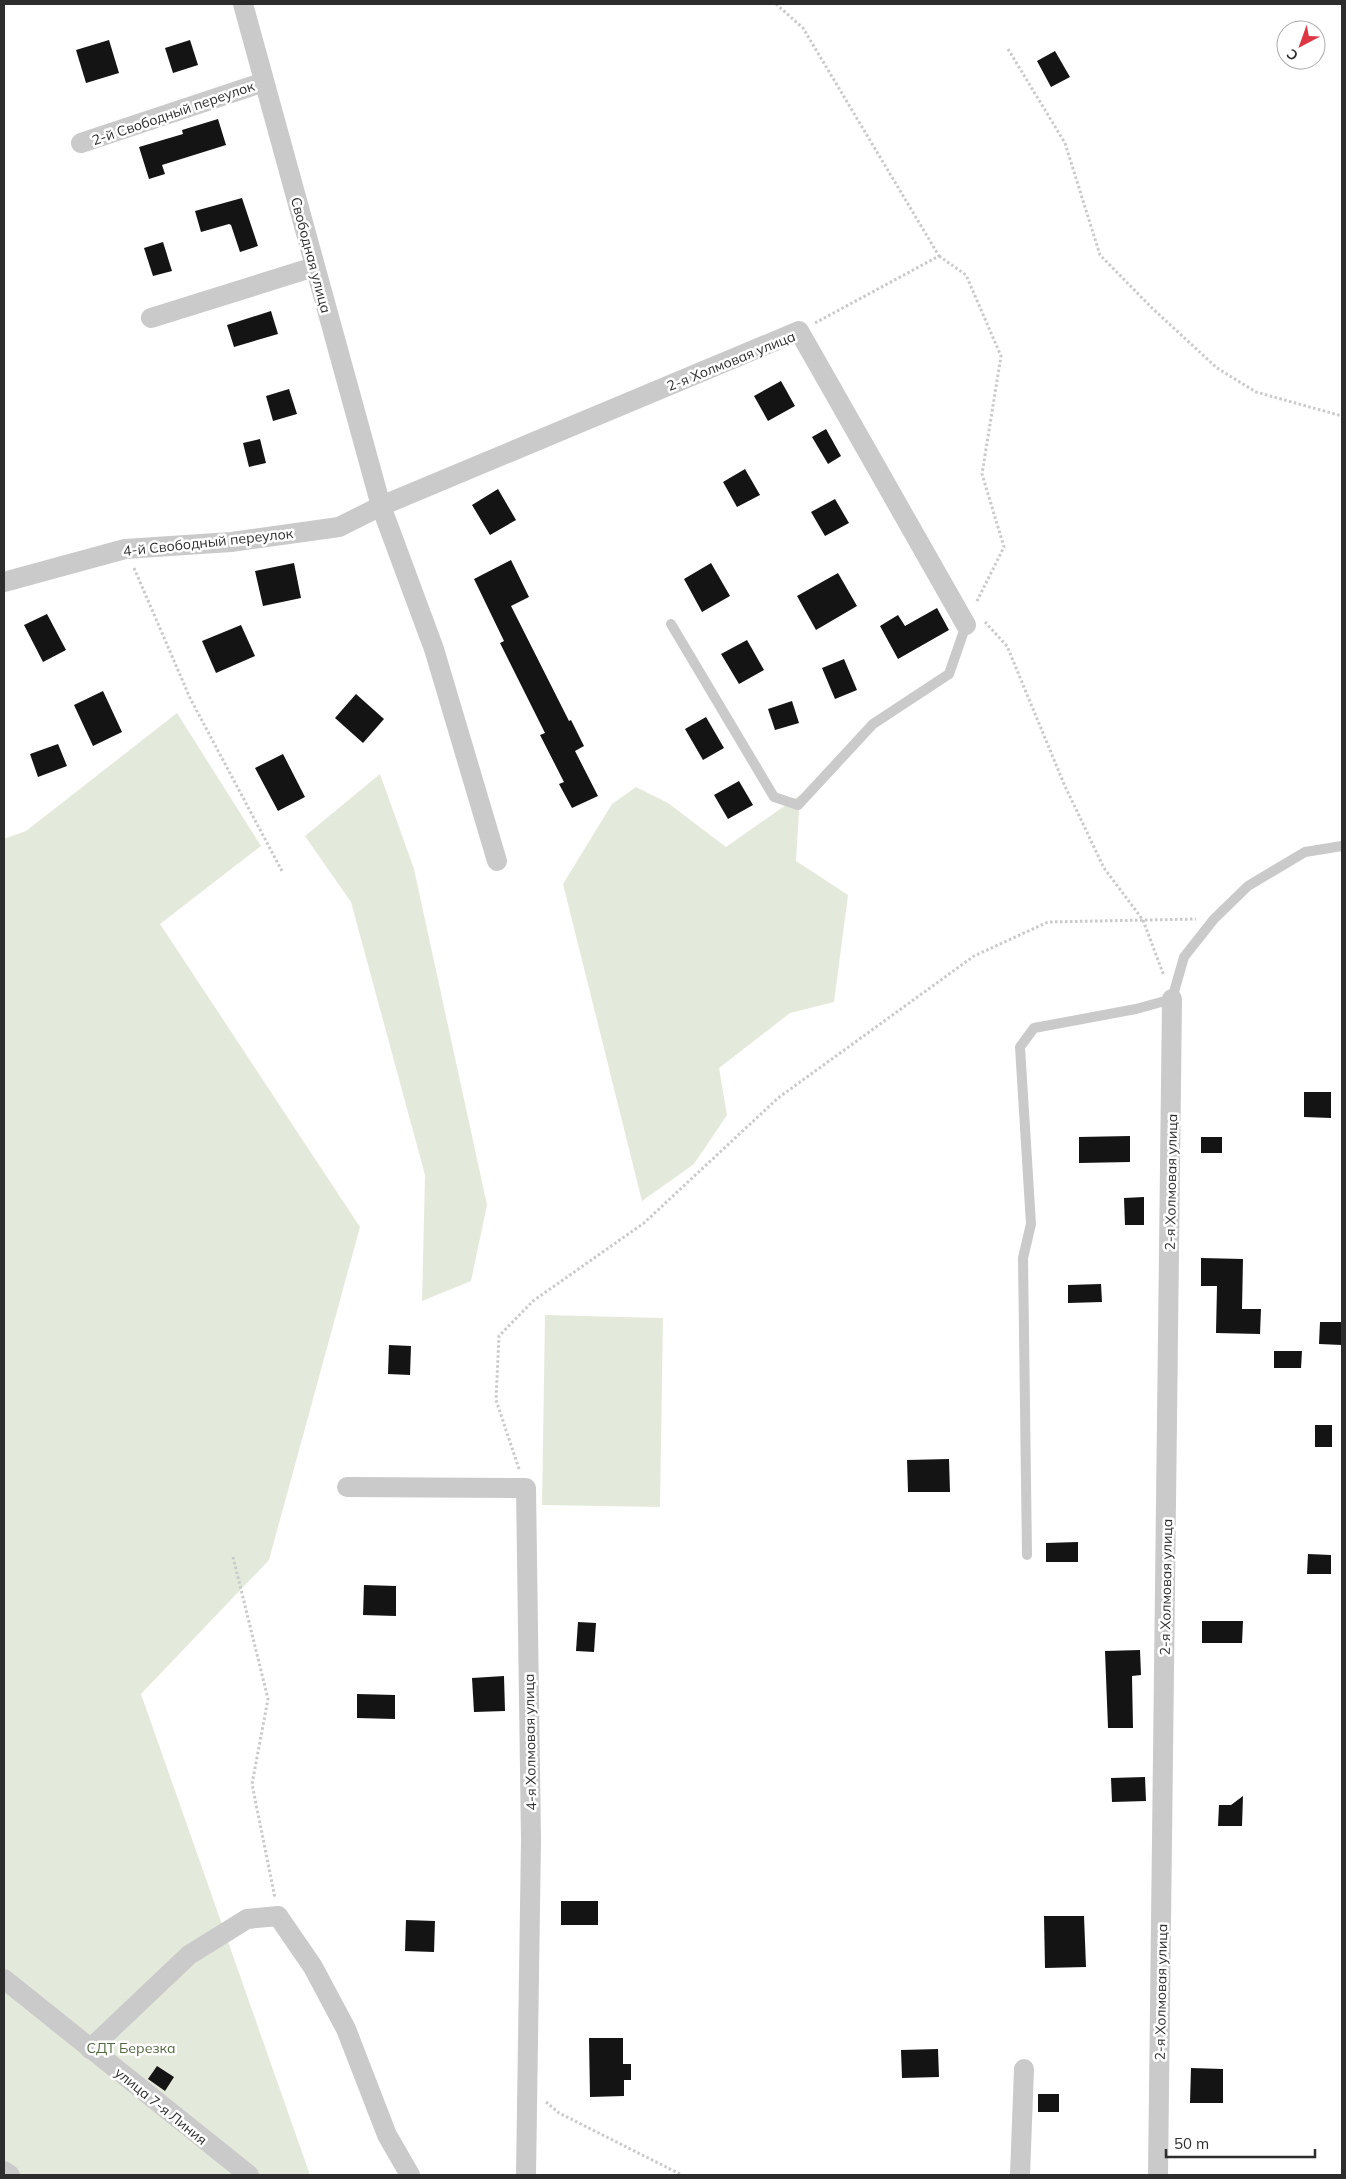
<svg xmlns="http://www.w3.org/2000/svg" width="1346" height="2179" font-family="Mulish,sans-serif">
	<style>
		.green { fill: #e4eadb }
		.building { fill: #141414 }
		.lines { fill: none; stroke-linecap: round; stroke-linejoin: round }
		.path { stroke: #cacaca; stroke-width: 3; stroke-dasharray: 2.5 2.5; stroke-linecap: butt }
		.service { stroke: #cacaca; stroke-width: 10 }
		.minor { stroke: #cacaca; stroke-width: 20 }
		.labels { text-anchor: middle; stroke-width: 5; stroke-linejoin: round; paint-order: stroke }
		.street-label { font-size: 14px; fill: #2d2d2d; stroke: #fff }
		.park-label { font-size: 14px; fill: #51673d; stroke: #fff }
	</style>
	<rect width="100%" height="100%" fill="#fff"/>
	<g class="green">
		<polygon points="177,713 261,846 160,924 360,1227 269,1560 141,1694 310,2175 4,2175 4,839 26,831"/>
		<polygon points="380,774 414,869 487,1205 471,1281 422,1301 425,1175 351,902 305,836"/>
		<polygon points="636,787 668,803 726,847 800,795 796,861 848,895 834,1002 790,1013 719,1068 727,1115 694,1164 642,1201 563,884 612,804"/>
		<polygon points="545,1315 663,1318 660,1507 542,1505"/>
	</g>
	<g class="building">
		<polygon points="109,40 119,73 86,83 76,50"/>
		<polygon points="190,40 198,65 173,73 165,48"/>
		<polygon points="1055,51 1070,77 1051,87 1037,61"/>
		<polygon points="218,119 226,145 162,165 165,174 149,179 139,147 183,134 182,130"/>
		<polygon points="242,198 258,246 240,252 231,225 229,224 201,232 195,211"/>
		<polygon points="163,242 172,271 153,276 144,248"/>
		<polygon points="271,311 278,334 234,347 227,325"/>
		<polygon points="781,381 795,406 768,421 754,396"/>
		<polygon points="289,389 297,414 273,421 266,396"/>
		<polygon points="826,429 841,456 828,464 812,437"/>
		<polygon points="260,439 266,463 249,467 243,443"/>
		<polygon points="745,469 760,495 737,507 723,482"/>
		<polygon points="498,489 516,520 490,535 472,505"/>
		<polygon points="835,499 849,523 825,536 811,512"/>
		<polygon points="511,560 529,597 511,606 569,721 571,720 584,746 575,751 598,796 572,808 559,784 564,782 540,735 545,733 500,643 504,641 474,579"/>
		<polygon points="294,563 301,598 263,606 255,571"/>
		<polygon points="711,563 730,596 702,612 684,579"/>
		<polygon points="838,573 857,606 816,630 797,596"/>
		<polygon points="937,608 949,630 898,659 880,626 898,615 905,626"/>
		<polygon points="47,614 66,650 43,662 24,625"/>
		<polygon points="241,625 255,656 216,673 202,641"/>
		<polygon points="747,640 764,670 739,684 721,654"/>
		<polygon points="844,659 857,690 835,699 822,668"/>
		<polygon points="103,691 122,732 93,746 74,705"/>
		<polygon points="356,694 384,719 363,743 335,718"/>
		<polygon points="792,701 799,723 775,730 768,709"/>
		<polygon points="706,717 724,748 703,760 685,729"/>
		<polygon points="58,744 67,766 38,777 30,754"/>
		<polygon points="283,754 305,797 278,811 255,768"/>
		<polygon points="739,781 753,805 728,819 714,795"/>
		<polygon points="1304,1092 1331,1092 1331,1118 1304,1117"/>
		<polygon points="1130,1136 1130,1162 1079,1163 1079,1137"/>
		<rect x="1201" y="1137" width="21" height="16"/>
		<polygon points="1144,1197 1144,1225 1125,1225 1124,1198"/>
		<polygon points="1201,1258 1243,1259 1242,1309 1261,1309 1260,1334 1216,1333 1217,1286 1201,1286"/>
		<polygon points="1101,1284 1102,1302 1068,1303 1068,1285"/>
		<polygon points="1320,1322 1342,1322 1342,1345 1319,1344"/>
		<polygon points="389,1345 411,1346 410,1375 388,1374"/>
		<polygon points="1274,1351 1302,1351 1301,1368 1274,1368"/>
		<rect x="1315" y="1425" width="17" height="22"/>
		<polygon points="949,1459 950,1492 908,1492 907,1460"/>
		<polygon points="1078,1542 1078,1562 1046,1562 1046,1543"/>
		<polygon points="1308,1554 1331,1555 1331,1574 1307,1574"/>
		<polygon points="364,1585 396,1586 396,1616 363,1615"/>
		<polygon points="1202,1621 1243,1621 1242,1643 1202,1643"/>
		<polygon points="578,1622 596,1623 594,1652 576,1651"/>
		<polygon points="1140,1650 1141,1675 1132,1676 1133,1728 1108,1728 1105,1651"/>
		<polygon points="504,1676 505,1711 474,1712 472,1678"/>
		<polygon points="357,1694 395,1695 395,1719 357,1718"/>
		<polygon points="1145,1777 1146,1801 1112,1802 1111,1778"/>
		<polygon points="1243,1796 1242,1826 1218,1826 1219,1805 1231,1805"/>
		<rect x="561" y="1901" width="37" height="24"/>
		<polygon points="1044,1916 1084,1916 1086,1967 1045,1968"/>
		<polygon points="406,1920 435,1921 434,1952 405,1951"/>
		<polygon points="589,2038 623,2038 623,2064 631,2064 631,2080 624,2080 624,2096 590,2097"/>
		<polygon points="938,2049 939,2077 902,2078 901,2050"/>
		<polygon points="157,2066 174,2077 165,2091 148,2079"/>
		<polygon points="1191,2068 1223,2069 1223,2103 1190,2103"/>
		<rect x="1038" y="2094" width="21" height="18"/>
	</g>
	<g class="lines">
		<g class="path">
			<polyline points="776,4 803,28 939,256 815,323"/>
			<polyline points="1008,49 1065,143 1100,255 1152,308 1217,368 1256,392 1342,416"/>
			<polyline points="939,256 966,275 1001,356 982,474 1004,547 976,603"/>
			<polyline points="134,568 190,698 282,871"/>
			<polyline points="985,622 1007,646 1064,784 1104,868 1143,920 1164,976"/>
			<polyline points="519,1469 496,1400 499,1336 533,1301 644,1223 778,1098 974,956 1048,922 1196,919"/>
			<polyline points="233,1557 268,1699 252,1784 275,1898"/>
			<polyline points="546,2102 559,2113 682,2175"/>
		</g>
		<g class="service">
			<polyline points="671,624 774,797 798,805 873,724 949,674 966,625"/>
			<polyline points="1027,1555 1023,1258 1031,1224 1020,1047 1034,1028 1136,1009 1172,999 1184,957 1214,919 1248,886 1305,852 1342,846"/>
		</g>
		<g class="minor">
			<polyline points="243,4 381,506 434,649 497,861"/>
			<polyline points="81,143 264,82"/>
			<polyline points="151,318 314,267"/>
			<polyline points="4,582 125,549 231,542 339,527 381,506 799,331 966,625"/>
			<polyline points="347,1487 526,1488 531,1840 526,2175"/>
			<polyline points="4,1979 249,2175"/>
			<polyline points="90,2049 189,1955 247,1919 278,1916 313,1967 346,2029 387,2135 410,2175"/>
			<polyline points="4,2171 10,2175"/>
			<polyline points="1020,2175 1024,2069"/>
			<polyline points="1158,2175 1172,999"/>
		</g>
	</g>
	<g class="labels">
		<g class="street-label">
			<text transform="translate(173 113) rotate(-19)" y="5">2-й Свободный переулок</text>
			<text transform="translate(311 255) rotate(75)" y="5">Свободная улица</text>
			<text transform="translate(731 361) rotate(-22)" y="5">2-я Холмовая улица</text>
			<text transform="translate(208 542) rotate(-6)" y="5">4-й Свободный переулок</text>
			<text transform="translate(1171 1182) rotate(-89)" y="5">2-я Холмовая улица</text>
			<text transform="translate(1166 1587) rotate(-89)" y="5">2-я Холмовая улица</text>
			<text transform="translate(530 1742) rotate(-91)" y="5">4-я Холмовая улица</text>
			<text transform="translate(1161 1992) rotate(-89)" y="5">2-я Холмовая улица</text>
			<text transform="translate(161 2106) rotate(39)" y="5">улица 7-я Линия</text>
		</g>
		<g class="park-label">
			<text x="131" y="2053">СДТ Березка</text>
		</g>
	</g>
	<rect width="1346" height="2179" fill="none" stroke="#2d2d2d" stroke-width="10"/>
	<g transform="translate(1301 45) rotate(221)"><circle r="24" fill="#ffffff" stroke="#ababab"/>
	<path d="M0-4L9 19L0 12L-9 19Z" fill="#de3643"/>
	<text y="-8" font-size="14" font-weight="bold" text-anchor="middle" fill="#2d2d2d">С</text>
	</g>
	<path d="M1166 2149v8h149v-8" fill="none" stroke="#2d2d2d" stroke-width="2.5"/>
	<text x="1174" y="2149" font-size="15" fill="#2d2d2d" stroke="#ffffff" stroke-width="4" paint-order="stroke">50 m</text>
</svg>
